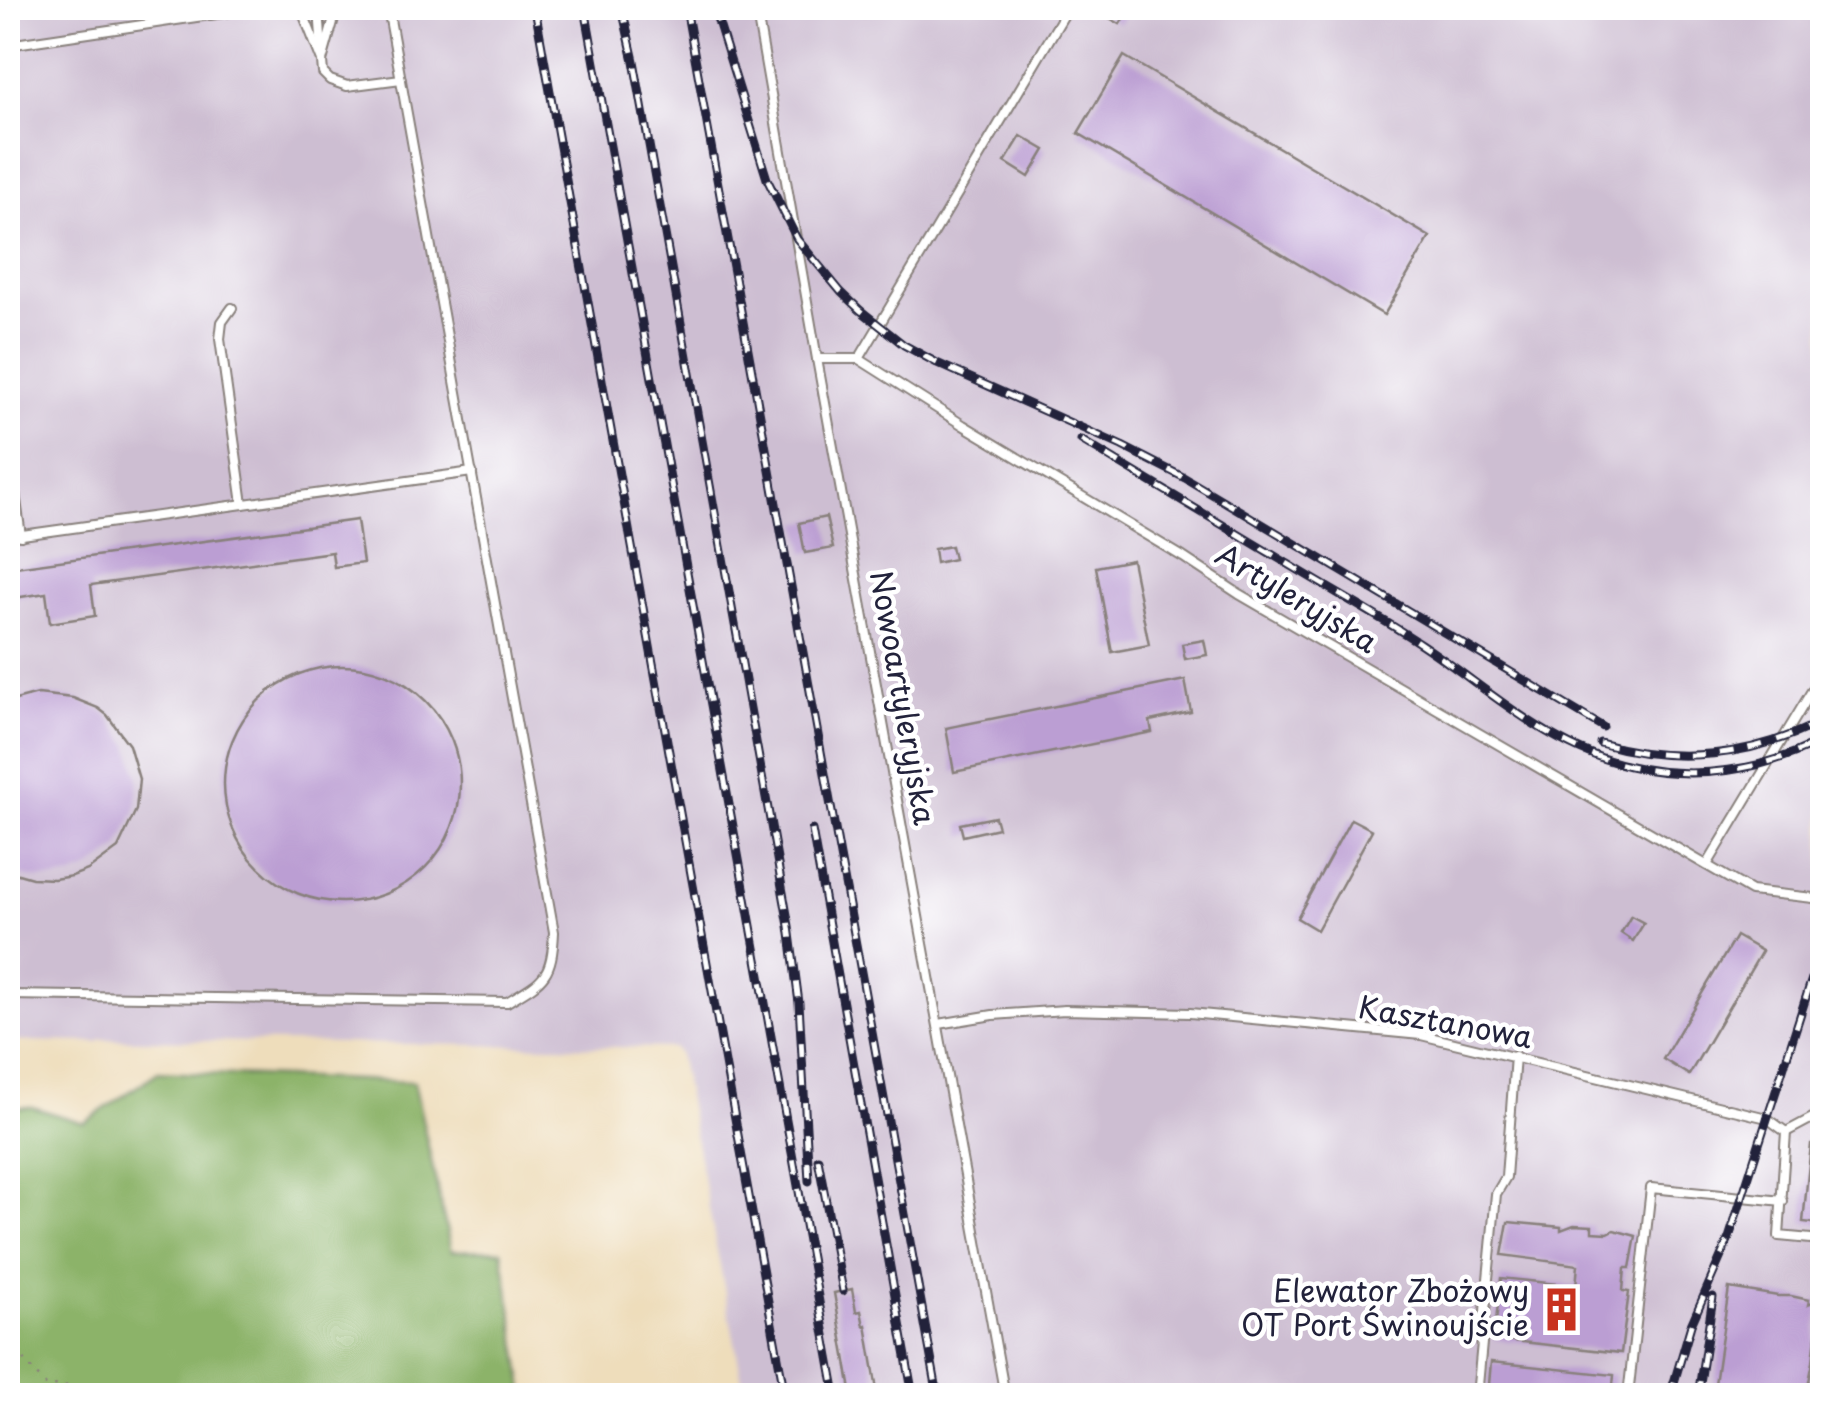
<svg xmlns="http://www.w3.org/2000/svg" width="1830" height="1403" font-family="'Playpen Sans',sans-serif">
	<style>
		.industrial { fill: #cdbed2 }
		.forest { fill: #8cb369; stroke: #576a52; stroke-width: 2.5 }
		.building { fill: #bb9ed3 }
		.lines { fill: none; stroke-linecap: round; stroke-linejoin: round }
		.service-casing { stroke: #88807b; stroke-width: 12 }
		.path { stroke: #88807b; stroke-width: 2.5; stroke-dasharray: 2.5 8; stroke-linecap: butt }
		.service { stroke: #fff; stroke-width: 8 }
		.rail-casing { stroke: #22223b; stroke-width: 9 }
		.rail { stroke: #fff; stroke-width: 5; stroke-dasharray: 15; stroke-linecap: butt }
		.labels { text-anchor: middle; stroke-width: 9; stroke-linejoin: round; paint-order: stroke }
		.street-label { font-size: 30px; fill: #22223b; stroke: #fff }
		.poi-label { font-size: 30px; fill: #22223b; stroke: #fff; text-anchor: end }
	</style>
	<rect width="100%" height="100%" fill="#fff"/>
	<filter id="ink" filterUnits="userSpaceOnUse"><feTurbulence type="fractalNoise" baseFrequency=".01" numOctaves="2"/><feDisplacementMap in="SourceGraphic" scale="20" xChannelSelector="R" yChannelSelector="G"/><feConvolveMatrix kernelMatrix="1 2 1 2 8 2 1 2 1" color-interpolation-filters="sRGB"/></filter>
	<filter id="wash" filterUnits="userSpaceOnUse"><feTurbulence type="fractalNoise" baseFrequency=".0048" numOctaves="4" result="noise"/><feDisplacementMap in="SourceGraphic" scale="40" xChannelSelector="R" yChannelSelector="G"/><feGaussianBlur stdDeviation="2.25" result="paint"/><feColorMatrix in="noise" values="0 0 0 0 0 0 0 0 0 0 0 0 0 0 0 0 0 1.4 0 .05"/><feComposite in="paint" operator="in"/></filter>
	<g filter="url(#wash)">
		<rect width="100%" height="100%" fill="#edb"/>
		<polygon class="industrial" points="8,8 1822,8 1822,1395 745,1395 679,1054 674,1048 138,1040 100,1039 99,1042 8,1041"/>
		<polygon class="forest" points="158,1072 414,1082 451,1251 502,1250 525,1395 8,1395 8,1108 32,1107 84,1123"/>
		<g id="blocks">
			<g class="building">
				<polygon points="1092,8 1129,8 1120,24"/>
				<polygon points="1124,56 1430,237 1384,315 1078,133"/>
				<polygon points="1021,136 1045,150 1029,177 1005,162"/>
				<polygon points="826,517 833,548 805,553 799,523"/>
				<polygon points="357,520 363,563 334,567 332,552 91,585 95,616 50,623 46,593 8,599 8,568"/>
				<polygon points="951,546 954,559 936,563 934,549"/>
				<polygon points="1132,560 1149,645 1112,652 1096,567"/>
				<polygon points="1204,640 1207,655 1185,659 1182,644"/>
				<circle cx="342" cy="784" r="118"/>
				<polygon points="1185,680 1191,712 1150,721 1152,732 954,772 946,728"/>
				<polygon points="38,694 73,698 98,708 107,715 129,745 139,779 136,810 118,848 88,870 72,876 54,879 32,878 8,871 8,702"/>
				<polygon points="995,817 998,828 963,836 960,824"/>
				<polygon points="1351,819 1372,830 1317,930 1297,918"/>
				<polygon points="1631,916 1644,923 1633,941 1621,933"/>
				<polygon points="1736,936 1762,951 1689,1075 1663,1059"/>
				<polygon points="1811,1144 1822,1145 1822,1224 1803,1222"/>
				<polygon points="1508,1222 1561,1227 1561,1230 1574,1225 1592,1226 1592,1232 1608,1233 1614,1230 1636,1236 1630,1268 1625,1268 1623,1291 1629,1292 1621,1353 1494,1339 1501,1278 1576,1286 1578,1265 1502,1255"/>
				<polygon points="1729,1288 1778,1296 1791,1296 1809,1300 1808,1305 1820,1300 1813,1362 1806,1396 1716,1396 1717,1384 1715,1384"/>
				<polygon points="852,1289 856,1312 861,1311 864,1326 866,1325 878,1396 852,1396 834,1293"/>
				<polygon points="1491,1362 1614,1375 1612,1396 1488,1396"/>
			</g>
		</g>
	</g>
	<g filter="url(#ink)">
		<use href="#blocks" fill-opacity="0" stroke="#88807b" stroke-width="2.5"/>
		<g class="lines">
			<defs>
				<g id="service">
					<polyline points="301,8 322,61 323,73 330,80 347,86 401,79"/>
					<polyline points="319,8 322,52"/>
					<polyline points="756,8 817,359 1005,1396"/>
					<polyline points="8,45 257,8"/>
					<polyline points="322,61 337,8"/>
					<polyline points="232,308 222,322 220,339 243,504"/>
					<polyline points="817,359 859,359 963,425 1183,557 1239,594 1751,891 1822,899"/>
					<polyline points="859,359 1068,8"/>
					<polyline points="8,442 21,536"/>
					<polyline points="8,537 472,472"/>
					<polyline points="1707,865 1822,674"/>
					<path d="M8,995L507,1002C544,980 552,977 554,932L388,8"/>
					<polyline points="939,1024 993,1015 1065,1010 1190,1013 1421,1035 1767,1118 1786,1132 1779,1236 1822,1240"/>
					<polyline points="1786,1132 1816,1116 1822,1106"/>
					<polyline points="1477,1396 1496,1194 1506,1177 1515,1056"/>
					<polyline points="1628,1396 1651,1188 1783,1201"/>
					<polyline points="1817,1396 1822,1359"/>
				</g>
			</defs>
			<use href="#service" class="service-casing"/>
			<path class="path" d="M8,1310C15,1320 13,1330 16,1343C21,1359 34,1372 46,1385L168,1388L291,1395"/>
			<use href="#service" class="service"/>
			<defs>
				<g id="rail">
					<polyline points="535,8 785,1396"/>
					<polyline points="585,8 836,1396"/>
					<polyline points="622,8 634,61 789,926 799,1003 809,1181"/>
					<polyline points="686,8 938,1396"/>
					<polyline points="714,8 767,179 797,239 841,292 860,310 904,345 937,363 1122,446 1185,478 1603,727"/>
					<path d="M1081,440C1157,486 1233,531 1310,577C1347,599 1385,620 1421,644C1489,689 1548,748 1630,766C1695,781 1764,771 1822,740"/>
					<path d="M1600,743C1676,765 1752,757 1822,721"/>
					<polyline points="812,830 913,1396"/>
					<polyline points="818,1159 843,1291"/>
					<polyline points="1670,1396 1691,1325 1729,1238 1822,947"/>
					<polyline points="1698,1396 1713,1297"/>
				</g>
			</defs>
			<use href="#rail" class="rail-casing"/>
			<use href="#rail" class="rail"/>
		</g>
	</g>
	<defs>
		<symbol id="building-bare" viewBox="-9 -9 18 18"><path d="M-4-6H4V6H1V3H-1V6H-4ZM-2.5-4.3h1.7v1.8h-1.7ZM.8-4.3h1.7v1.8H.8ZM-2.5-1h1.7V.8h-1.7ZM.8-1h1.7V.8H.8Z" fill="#c8321e" stroke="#fff" stroke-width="2.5" paint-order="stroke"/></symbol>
	</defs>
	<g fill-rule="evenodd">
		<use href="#building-bare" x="1530" y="1278" width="63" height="63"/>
	</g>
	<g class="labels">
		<g class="street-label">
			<text transform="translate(1296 599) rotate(31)" y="10">Artyleryjska</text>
			<text transform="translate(902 698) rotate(80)" y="10">Nowoartyleryjska</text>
			<text transform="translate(1445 1023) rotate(10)" y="10">Kasztanowa</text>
		</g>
		<g class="poi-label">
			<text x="1529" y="1302">Elewator Zbożowy<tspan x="1529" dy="34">OT Port Świnoujście</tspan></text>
		</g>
	</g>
	<rect width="1830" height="1403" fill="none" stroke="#fff" stroke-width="40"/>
</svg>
